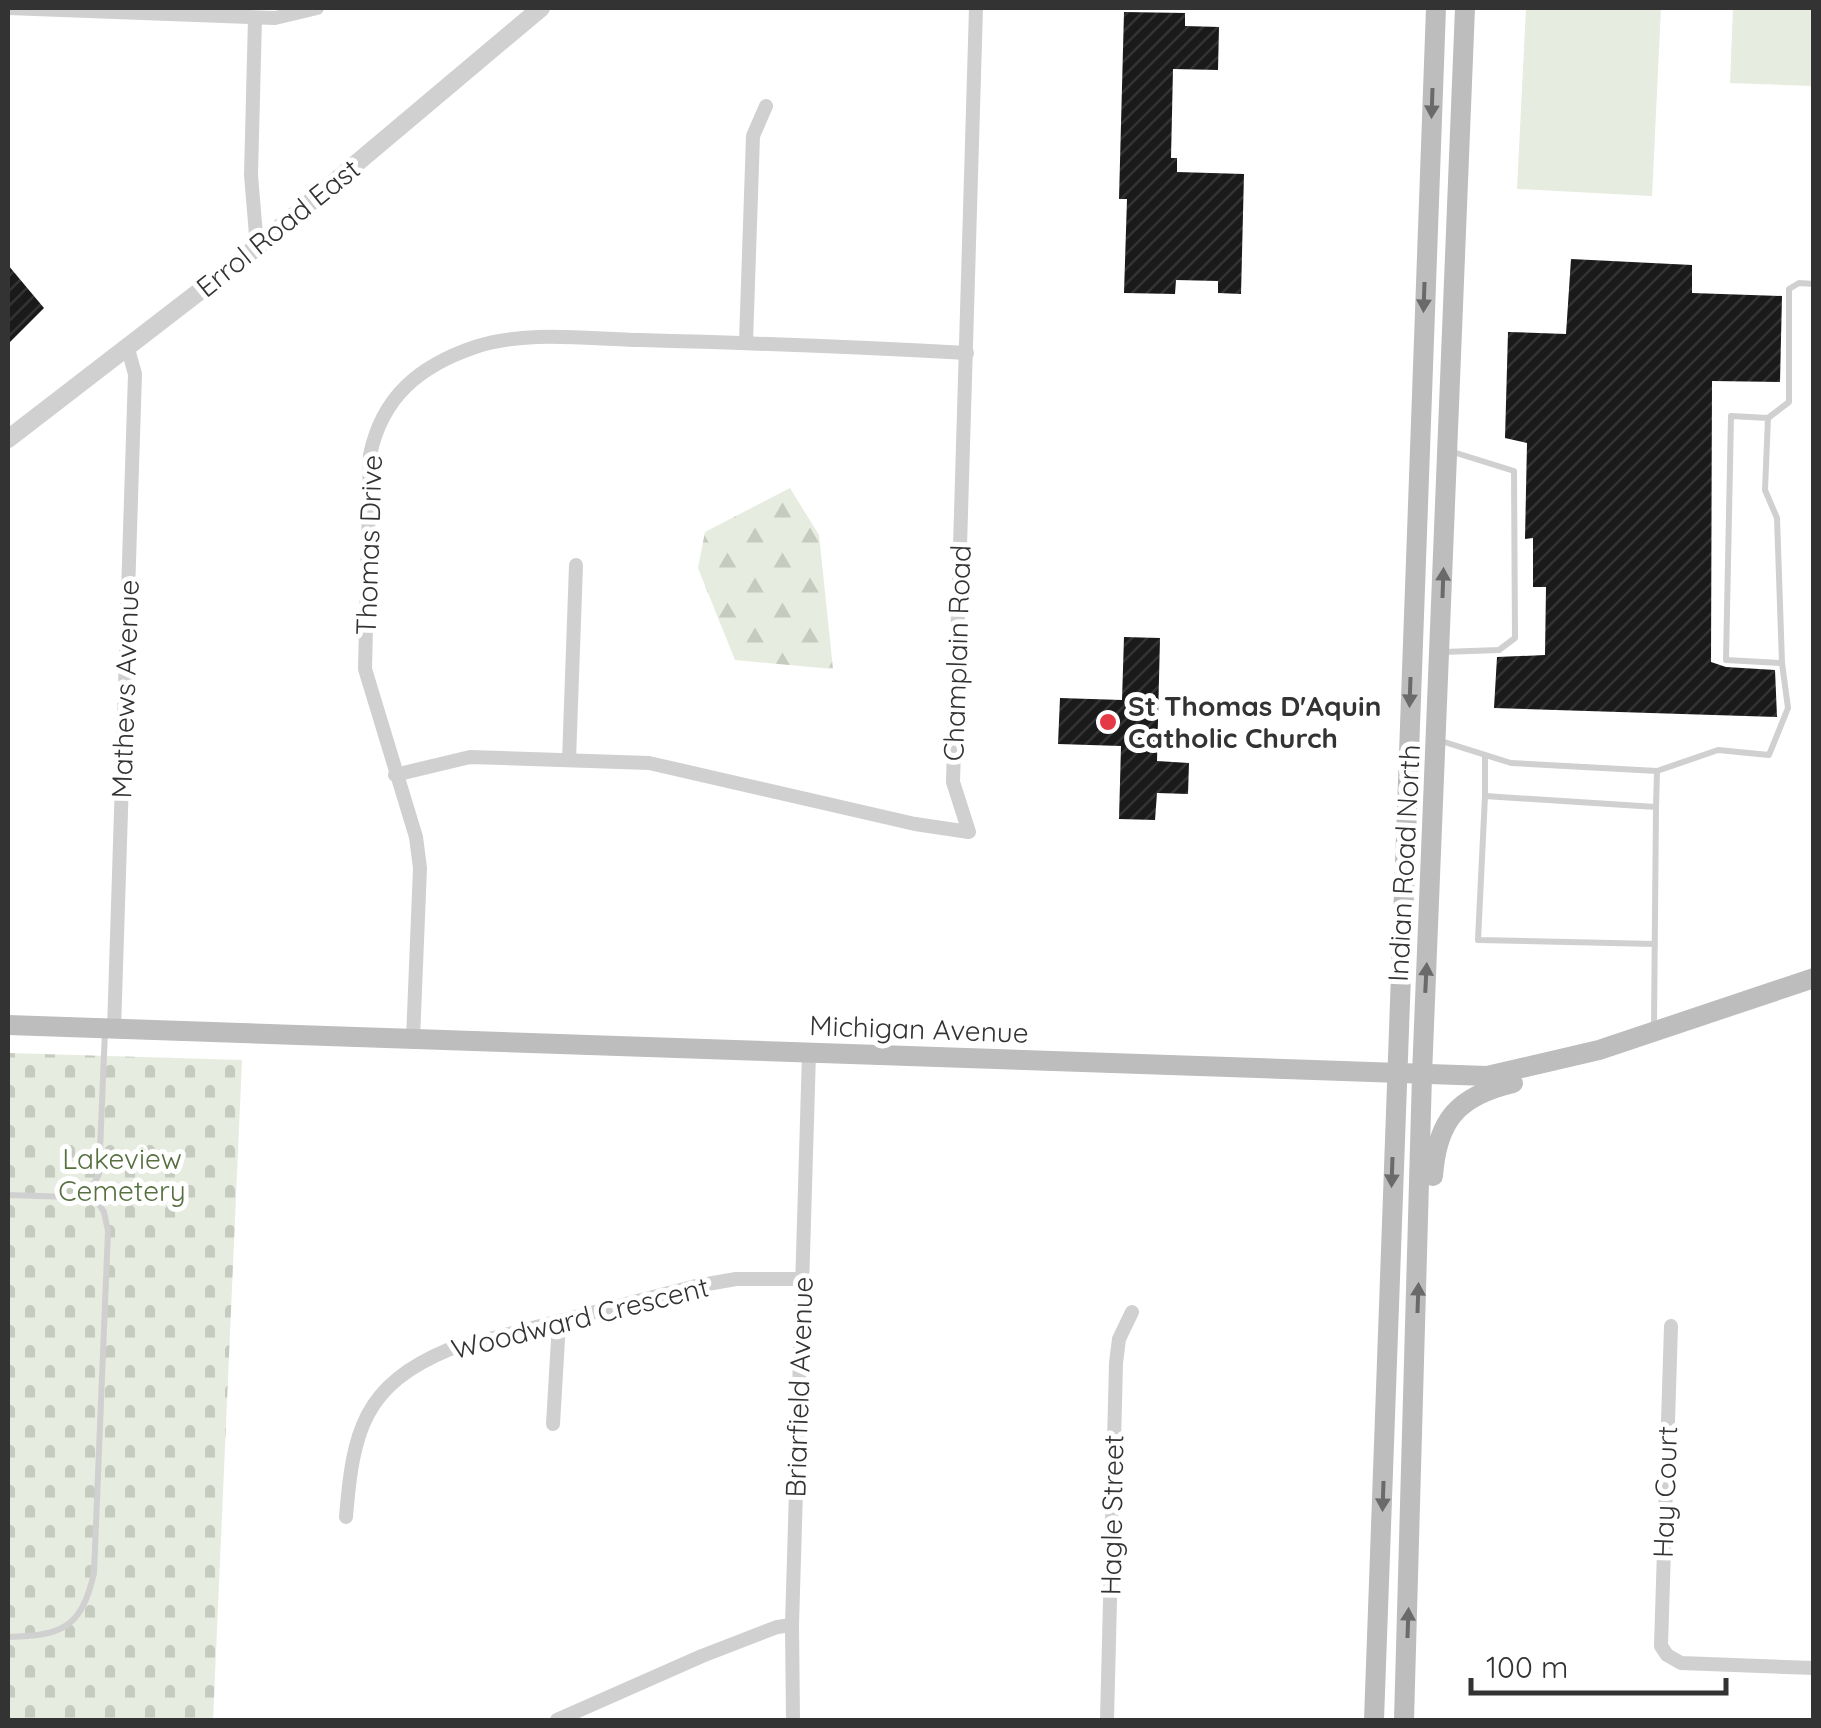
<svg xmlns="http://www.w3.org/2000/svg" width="1821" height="1728" font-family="Quicksand,sans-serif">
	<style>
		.forest { fill: url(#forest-firs) }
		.cemetery { fill: url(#cemetery-stones) }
		.park { fill: #e6ecdf }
		.building { fill: url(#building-hatch) }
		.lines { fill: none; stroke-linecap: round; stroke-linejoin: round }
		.service { stroke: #d0d0d0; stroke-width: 6 }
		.minor { stroke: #d0d0d0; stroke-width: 14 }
		.tertiary { stroke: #d0d0d0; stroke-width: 18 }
		.secondary { stroke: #bdbdbd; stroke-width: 20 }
		.oneway { fill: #6a6a6a }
		.poi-dot { fill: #e63946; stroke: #fff; stroke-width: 4 }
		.labels { text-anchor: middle; stroke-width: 10; stroke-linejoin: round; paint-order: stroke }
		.street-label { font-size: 28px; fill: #333; stroke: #fff }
		.poi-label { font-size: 28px; font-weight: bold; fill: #333; stroke: #fff; text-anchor: start }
		.park-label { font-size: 28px; fill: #56703f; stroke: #fff }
	</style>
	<defs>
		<pattern id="forest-firs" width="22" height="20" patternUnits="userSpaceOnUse" patternTransform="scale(2.5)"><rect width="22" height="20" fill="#e6ecdf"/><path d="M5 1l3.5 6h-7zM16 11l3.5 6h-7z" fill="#c6cbc0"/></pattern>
		<pattern id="cemetery-stones" width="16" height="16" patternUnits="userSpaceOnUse" patternTransform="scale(2.5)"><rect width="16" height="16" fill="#e6ecdf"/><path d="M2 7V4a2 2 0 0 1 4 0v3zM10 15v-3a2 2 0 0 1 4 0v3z" fill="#c6cbc0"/></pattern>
		<pattern id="building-hatch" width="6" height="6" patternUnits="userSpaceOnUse" patternTransform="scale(2.5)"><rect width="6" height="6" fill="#1a1a1a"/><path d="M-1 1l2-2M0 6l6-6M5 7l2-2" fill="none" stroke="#333"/></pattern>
	</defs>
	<rect width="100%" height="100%" fill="#fff"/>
	<polygon class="forest" points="790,488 819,535 833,669 735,660 698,568 705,532"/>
	<polygon class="cemetery" points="8,1053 242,1060 213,1720 8,1720"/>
	<g class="park">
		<polygon points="1526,8 1661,8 1652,196 1517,189"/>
		<polygon points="1733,8 1813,8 1813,86 1730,83"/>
	</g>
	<g class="building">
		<polygon points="1124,12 1185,13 1185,26 1219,27 1218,70 1173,69 1171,158 1177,158 1177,172 1244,174 1241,294 1218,293 1218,281 1176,280 1175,294 1124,293 1127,199 1119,199"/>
		<polygon points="1571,259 1692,265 1692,293 1782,296 1780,382 1712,381 1711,662 1726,667 1775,670 1777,717 1494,708 1497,657 1545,655 1546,587 1533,587 1533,538 1525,539 1527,443 1505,438 1508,332 1566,334"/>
		<polygon points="8,265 44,308 8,344"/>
		<polygon points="1124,637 1160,638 1157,761 1189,763 1188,794 1157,793 1155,820 1119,819 1121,746 1058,744 1060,698 1122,700"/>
	</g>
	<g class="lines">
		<g class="service">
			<polyline points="1768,418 1789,402 1789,289 1799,283 1814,284"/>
			<polyline points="1443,652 1499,650 1515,638 1514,471 1453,452"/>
			<polyline points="1438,740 1511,763 1657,771 1718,750 1769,755 1788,708 1782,663 1777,518 1765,490 1768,418 1731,416 1726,660 1782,663"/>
			<polyline points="1485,796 1485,756"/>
			<polyline points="1656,807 1657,771"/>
			<polyline points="1654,1025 1656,807 1485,796 1478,940 1655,944"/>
			<polyline points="8,1195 71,1197 90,1191"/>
			<path d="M8,1637C61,1635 81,1630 94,1573L108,1231L104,1212L90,1191L99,1174L105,1031"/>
		</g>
		<g class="minor">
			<polyline points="8,8 275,18 317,8"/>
			<polyline points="255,18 251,175 257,247"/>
			<polyline points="746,342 753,136 766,106"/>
			<polyline points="569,760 576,565"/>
			<polyline points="395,775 470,757 649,763 915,824 969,832 953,782 976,8"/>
			<polyline points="114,1030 135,374 128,349"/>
			<path d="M413,1039L420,868L416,837L365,669L370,455C382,397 419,366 475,347C527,330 586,339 641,340C750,343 858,347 967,353"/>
			<polyline points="1671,1326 1661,1646 1667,1655 1681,1663 1814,1668"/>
			<polyline points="553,1424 559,1323"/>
			<path d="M346,1517C353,1431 363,1385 450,1349L696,1286L736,1279H802"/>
			<polyline points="557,1720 702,1656 777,1627 792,1625"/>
			<polyline points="793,1720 792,1625 809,1053"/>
			<polyline points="1107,1720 1116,1363 1119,1339 1132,1312"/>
		</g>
		<polyline class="tertiary" points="8,439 257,247 541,8"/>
		<g class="secondary">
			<polyline points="8,1025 1487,1076 1599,1050 1814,978"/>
			<path d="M1433,1176C1437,1120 1458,1096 1513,1083"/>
			<polyline points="1374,1720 1436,8"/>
			<polyline points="1404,1720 1422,1075 1465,8"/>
		</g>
	</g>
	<defs><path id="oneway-solid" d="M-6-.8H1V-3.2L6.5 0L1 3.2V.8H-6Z" transform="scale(2.5)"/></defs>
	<g class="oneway">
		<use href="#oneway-solid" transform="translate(1432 103) rotate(92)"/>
		<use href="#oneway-solid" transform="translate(1424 297) rotate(92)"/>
		<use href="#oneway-solid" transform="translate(1443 583) rotate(-88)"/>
		<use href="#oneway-solid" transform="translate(1410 692) rotate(92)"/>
		<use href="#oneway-solid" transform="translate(1426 978) rotate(-87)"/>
		<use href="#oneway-solid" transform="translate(1392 1172) rotate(92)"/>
		<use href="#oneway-solid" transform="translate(1418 1298) rotate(-88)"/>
		<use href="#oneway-solid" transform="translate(1383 1496) rotate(92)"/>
		<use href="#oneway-solid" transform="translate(1408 1623) rotate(-88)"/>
	</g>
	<circle class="poi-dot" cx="1108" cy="722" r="10"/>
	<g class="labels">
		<g class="street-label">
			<text transform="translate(278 228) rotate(-39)" y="10">Errol Road East</text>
			<text transform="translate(369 545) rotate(-88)" y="10">Thomas Drive</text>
			<text transform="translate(957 653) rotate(-88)" y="10">Champlain Road</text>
			<text transform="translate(125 689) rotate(-88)" y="10">Mathews Avenue</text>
			<text transform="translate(1404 863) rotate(-87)" y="10">Indian Road North</text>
			<text transform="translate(919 1029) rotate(2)" y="10">Michigan Avenue</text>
			<text transform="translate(580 1318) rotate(-14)" y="10">Woodward Crescent</text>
			<text transform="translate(799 1387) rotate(-88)" y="10">Briarfield Avenue</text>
			<text transform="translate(1665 1492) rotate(-88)" y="10">Hay Court</text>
			<text transform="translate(1112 1515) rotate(-89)" y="10">Hagle Street</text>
		</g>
		<g class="poi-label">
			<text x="1128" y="716">St Thomas D'Aquin<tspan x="1128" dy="32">Catholic Church</tspan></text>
		</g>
		<g class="park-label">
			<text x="122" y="1169">Lakeview<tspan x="122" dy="32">Cemetery</tspan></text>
		</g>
	</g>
	<rect width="1821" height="1728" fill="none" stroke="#333333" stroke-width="20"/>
	<path d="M1471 1678v15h255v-15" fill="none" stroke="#333333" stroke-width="5"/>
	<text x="1486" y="1678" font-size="30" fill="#333333" stroke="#ffffff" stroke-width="8" paint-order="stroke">100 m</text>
</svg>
